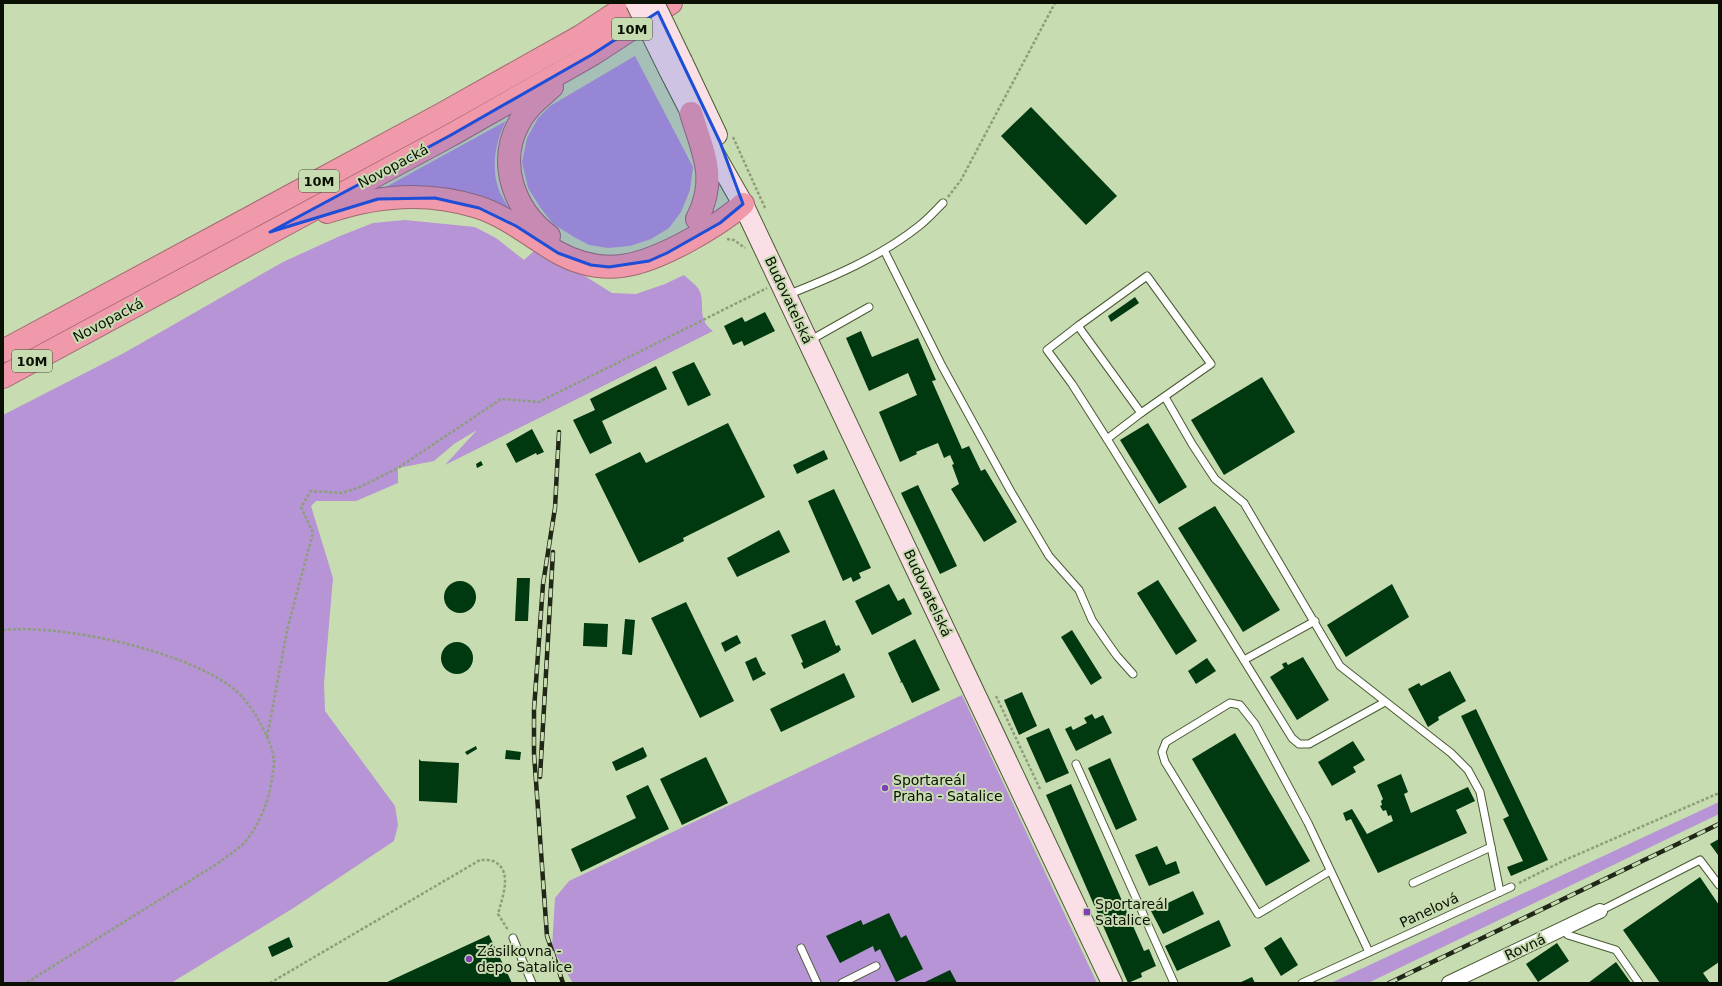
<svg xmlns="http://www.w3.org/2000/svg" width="1722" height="986" font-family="'DejaVu Sans',sans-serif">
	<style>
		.green { fill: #b694d6 }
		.building { fill: #003810 }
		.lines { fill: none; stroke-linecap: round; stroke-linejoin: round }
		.lane-casing { stroke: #4a5a35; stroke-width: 9 }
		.street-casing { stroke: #4a5a35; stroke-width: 16 }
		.secondary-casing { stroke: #4a5a35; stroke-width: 22 }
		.highway-casing { stroke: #a06970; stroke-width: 24 }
		.path { stroke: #8e9e7c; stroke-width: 2.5; stroke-dasharray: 3 2; stroke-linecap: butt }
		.lane { stroke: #fff; stroke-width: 7 }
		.street { stroke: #fff; stroke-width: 14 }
		.secondary { stroke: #fae0e6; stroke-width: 20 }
		.highway { stroke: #f099aa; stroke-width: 22 }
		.rail-casing { stroke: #202717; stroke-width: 4.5 }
		.rail { stroke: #c8dcb1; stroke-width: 3; stroke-dasharray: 9; stroke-linecap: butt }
		.secondary-bridge-casing { stroke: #4a5a35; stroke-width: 22; stroke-linecap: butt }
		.secondary-bridge { stroke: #fae0e6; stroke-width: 20 }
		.marked { fill: #1d4ed8; fill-opacity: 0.2; stroke: #1d4ed8; stroke-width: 3; stroke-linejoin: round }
		.poi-dot { fill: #803eb2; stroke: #c8dcb1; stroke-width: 1.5 }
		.labels { text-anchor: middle; stroke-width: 4; stroke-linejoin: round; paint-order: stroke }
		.shield { fill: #c8dcb1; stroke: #434d37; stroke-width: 1 }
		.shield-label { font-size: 13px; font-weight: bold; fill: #0a1003 }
		.street-label { font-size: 14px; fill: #0a1003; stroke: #c8dcb1 }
		.poi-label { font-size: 14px; fill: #0a1003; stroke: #c8dcb1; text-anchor: start }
	</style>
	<rect width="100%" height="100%" fill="#c8dcb1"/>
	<g class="green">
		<polygon points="635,56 693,167 690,190 681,212 669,228 651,239 630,246 608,248 589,245 574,237 553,224 540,207 528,188 522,162 527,138 538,118 550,106"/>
		<path d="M506,121C496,139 491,167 498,187C500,195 507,204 511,212L384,188Z"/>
		<path d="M405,220L475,227L496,238L524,260L534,251L572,268L612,293L636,294L665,284L684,275C688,279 694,283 698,288C707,302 695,318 713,331L445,465L477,430L454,444L434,461L398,468V483L356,501H316L311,506L333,578L324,683L325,711L395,806L398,825L394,841L295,907L171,983H3V415L124,353L283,262L340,236L373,223Z"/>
		<polygon points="962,695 1097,983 573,983 552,948 555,898 569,881"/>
		<polygon points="1719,802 1719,814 1368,983 1331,983"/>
	</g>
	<g class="building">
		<polygon points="1031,107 1117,196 1086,225 1001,136"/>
		<polygon points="1135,297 1139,303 1111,322 1108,316"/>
		<polygon points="765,312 775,331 744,346 742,341 733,345 724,326 742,317 745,322"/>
		<polygon points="861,331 872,357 918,338 936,380 932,381 962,449 969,446 981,471 985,469 1017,522 984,542 951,489 959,484 952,465 954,464 950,455 944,458 938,443 916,452 917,454 900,462 879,412 917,395 908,373 869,391 846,338"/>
		<polygon points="694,362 711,395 688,406 672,372"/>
		<polygon points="656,366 667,389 602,421 612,443 590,454 573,420 595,410 590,399"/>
		<polygon points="1262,377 1295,432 1224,475 1191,420"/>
		<polygon points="728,423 765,497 683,538 684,541 639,563 595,474 640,452 646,463"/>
		<polygon points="1148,423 1187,487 1159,504 1120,440"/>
		<polygon points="532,429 544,452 537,455 536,453 516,463 506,444"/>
		<polygon points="824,450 828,459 797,474 793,465"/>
		<polygon points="481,461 483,465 477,468 476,464"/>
		<polygon points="918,485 957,566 940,574 901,493"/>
		<polygon points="834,489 871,568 859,573 861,578 853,582 851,577 843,581 808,501"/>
		<polygon points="1215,506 1280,610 1243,632 1178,528"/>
		<polygon points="779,530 790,552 737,577 727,558"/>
		<polygon points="517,578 530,578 528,621 515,621"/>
		<polygon points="1158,580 1197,641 1176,655 1137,593"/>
		<circle cx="460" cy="597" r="16"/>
		<polygon points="889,584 898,601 904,598 912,614 872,635 855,601"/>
		<polygon points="1392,584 1409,617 1346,657 1327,625"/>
		<polygon points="686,602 734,701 700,718 651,618"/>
		<polygon points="625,619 635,620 632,655 622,654"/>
		<polygon points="825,620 836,646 839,645 841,650 839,651 839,652 804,669 801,663 803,662 791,635"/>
		<polygon points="584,623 608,624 607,647 583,646"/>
		<polygon points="1072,630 1102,678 1091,685 1061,637"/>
		<polygon points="737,635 741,643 725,652 721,643"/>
		<polygon points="915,639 940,690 912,703 902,682 900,683 901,681 888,653"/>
		<circle cx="457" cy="658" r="16"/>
		<polygon points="756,657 763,672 764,671 766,674 753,681 745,662"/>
		<polygon points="1303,657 1329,700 1297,720 1270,677 1284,668 1282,664 1286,662 1288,665"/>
		<polygon points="1207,658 1216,671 1196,684 1188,671"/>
		<polygon points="1450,671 1466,701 1438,717 1439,720 1428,727 1408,689 1419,683 1421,686"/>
		<polygon points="844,673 855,697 781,732 770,709"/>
		<polygon points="1022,692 1037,726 1019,735 1004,700"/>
		<polygon points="1476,709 1548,860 1511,876 1507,867 1523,861 1503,819 1509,816 1461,716"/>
		<polygon points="1092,714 1095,719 1103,715 1112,733 1076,751 1065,729 1071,726 1073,730 1087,723 1084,718"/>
		<polygon points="1049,728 1069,773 1046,783 1026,738"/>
		<polygon points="1235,733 1310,861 1266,886 1192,759"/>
		<polygon points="1353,741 1365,760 1353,767 1356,772 1332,786 1318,762"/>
		<polygon points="476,746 477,749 467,755 465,752"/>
		<polygon points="643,747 647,756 645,758 616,771 612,762"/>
		<polygon points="506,750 521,752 520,760 505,759"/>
		<polygon points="706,757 728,803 682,825 660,779"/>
		<polygon points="1110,758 1137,820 1116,830 1088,768"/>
		<polygon points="419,759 421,761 459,763 457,803 419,801"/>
		<polygon points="1401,774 1408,792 1404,794 1411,813 1468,787 1475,801 1456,810 1467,833 1378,873 1351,819 1346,821 1343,813 1352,809 1367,834 1393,821 1391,815 1388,816 1386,810 1383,811 1380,806 1382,805 1381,801 1383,799 1377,785"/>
		<polygon points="1071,784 1144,951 1149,949 1156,966 1141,973 1142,977 1128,983 1046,795"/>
		<polygon points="648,785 669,829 581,872 571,849 636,818 626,796"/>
		<polygon points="1719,839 1719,854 1718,855 1710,844"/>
		<polygon points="1157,846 1166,865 1176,861 1180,873 1149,886 1135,855"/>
		<polygon points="1700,877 1719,905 1719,962 1703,973 1710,983 1660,983 1623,930"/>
		<polygon points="1193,891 1204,914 1163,934 1151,911"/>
		<polygon points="889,913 901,938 906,935 923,969 896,982 880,949 875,952 873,946 840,963 826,936 861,920 863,925"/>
		<polygon points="1219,920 1231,946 1177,971 1165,946"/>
		<polygon points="489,935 512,983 385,983"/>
		<polygon points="289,937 293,947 272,957 268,947"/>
		<polygon points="1281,937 1298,965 1281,976 1264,948"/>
		<polygon points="1557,943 1569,961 1538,982 1526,964"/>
		<polygon points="1616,962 1631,983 1588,983"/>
		<polygon points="950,970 957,983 923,983"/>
		<polygon points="1252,977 1255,983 1239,983"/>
	</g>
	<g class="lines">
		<defs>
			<g id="lane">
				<polyline points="884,250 942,366 1010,490 1049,556 1079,590 1092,620 1107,642 1117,656 1133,674"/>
				<polygon points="1147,276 1211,364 1141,413 1078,326"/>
				<path d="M787,295C833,277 880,257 919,226C928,219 936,210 943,203"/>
				<polyline points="1078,326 1047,350 1072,384 1107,439 1292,738 1299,744 1309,744 1385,702"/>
				<polyline points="809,341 869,307"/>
				<polyline points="1165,397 1192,444 1215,479 1244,503 1340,666 1451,753 1468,770 1480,792 1500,892"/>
				<polyline points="1107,439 1141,413"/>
				<polyline points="1244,660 1315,621"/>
				<polyline points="1076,764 1174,983"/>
				<polyline points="1330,871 1258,914 1165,762 1162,752 1166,742 1230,703 1240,705 1255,724 1308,823 1369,952"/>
				<polyline points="1413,883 1491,847"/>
				<polyline points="1600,911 1700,860 1719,885"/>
				<polyline points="1563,929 1568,935 1616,950 1639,983"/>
				<polyline points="513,938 532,983"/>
				<polyline points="801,948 817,983"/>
				<polyline points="842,983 876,966"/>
				<polyline points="1302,983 1511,887"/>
			</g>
			<polyline id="street" points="1449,983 1600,911"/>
			<g id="secondary">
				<polyline points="682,61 717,135"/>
				<polyline points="669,70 691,113 743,204 1112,983"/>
			</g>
			<g id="highway">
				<path d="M691,113C703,153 718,178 697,219"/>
				<path d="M327,212C377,195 428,191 478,207C508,217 531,237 557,252C605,279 644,265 688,241C708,230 727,219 743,204"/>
				<path d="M549,236C514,210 497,163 519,123C526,108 540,98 552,87"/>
				<polyline points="3,351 442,114 581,36 631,3"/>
				<polyline points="3,377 451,135 593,54 671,3"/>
			</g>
		</defs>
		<use href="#lane" class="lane-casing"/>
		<use href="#street" class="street-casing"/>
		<use href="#secondary" class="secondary-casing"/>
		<use href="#highway" class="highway-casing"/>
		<g class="path">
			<polyline points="733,137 765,208"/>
			<polyline points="948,197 961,180 1055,3"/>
			<polyline points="727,239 734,240 745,248"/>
			<path d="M3,630C64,624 186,651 234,689C251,703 273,740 274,762C274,767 273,772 272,777C269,802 259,827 242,845C235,851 227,856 220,862L26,983"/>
			<polyline points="996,696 1040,789"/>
			<polyline points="267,737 288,626 313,533 301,507 311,491 342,493 360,487 398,468 501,399 539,402 767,288"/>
			<polyline points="1519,883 1565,860 1719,793"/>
			<path d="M270,983L480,860C484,860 490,860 493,861C514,870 502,898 498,914L508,930"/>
		</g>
		<use href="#lane" class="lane"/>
		<use href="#street" class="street"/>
		<use href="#secondary" class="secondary"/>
		<use href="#highway" class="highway"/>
		<defs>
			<g id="rail">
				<polyline points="559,432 555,508 543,584 534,710 534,753 547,936 563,983"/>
				<polyline points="540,777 553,552"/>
				<polyline points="1389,983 1719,824"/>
			</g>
		</defs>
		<use href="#rail" class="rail-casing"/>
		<use href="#rail" class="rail"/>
		<defs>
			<g id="secondary-bridge">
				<polyline points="636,3 669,70"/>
				<polyline points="654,3 682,61"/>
			</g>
		</defs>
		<use href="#secondary-bridge" class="secondary-bridge-casing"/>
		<use href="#secondary-bridge" class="secondary-bridge"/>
	</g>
	<path class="marked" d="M658,12L720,142L743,204L720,223L667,253L649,261L609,267L591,265L558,253L516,226L479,208L435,198L378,199L270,232L451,135L593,54Z"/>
	<g class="poi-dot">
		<circle cx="885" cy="788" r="4"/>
		<rect x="1083" y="908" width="8" height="8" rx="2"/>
		<circle cx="469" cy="959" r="4"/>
	</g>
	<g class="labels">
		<g class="shield">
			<rect x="612" y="18" width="40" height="22" rx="3"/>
			<rect x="299" y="170" width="40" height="22" rx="3"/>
			<rect x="12" y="350" width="40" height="22" rx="3"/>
		</g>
		<g class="shield-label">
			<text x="632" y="34">10M</text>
			<text x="319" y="186">10M</text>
			<text x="32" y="366">10M</text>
		</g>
		<g class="street-label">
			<text transform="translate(393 166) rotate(-28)" y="5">Novopacká</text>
			<text transform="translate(789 300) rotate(65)" y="5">Budovatelská</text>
			<text transform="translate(108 320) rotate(-28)" y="5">Novopacká</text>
			<text transform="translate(928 593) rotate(65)" y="5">Budovatelská</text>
			<text transform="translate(1429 910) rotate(-25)" y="5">Panelová</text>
			<text transform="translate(1525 947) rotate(-25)" y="5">Rovná</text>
		</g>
		<g class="poi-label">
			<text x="893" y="785">Sportareál<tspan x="893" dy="16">Praha - Satalice</tspan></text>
			<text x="1095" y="909">Sportareál<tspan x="1095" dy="16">Satalice</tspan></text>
			<text x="477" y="956">Zásilkovna -<tspan x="477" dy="16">depo Satalice</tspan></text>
		</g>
	</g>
	<rect width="1722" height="986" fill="none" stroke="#0a1003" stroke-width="8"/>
</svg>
